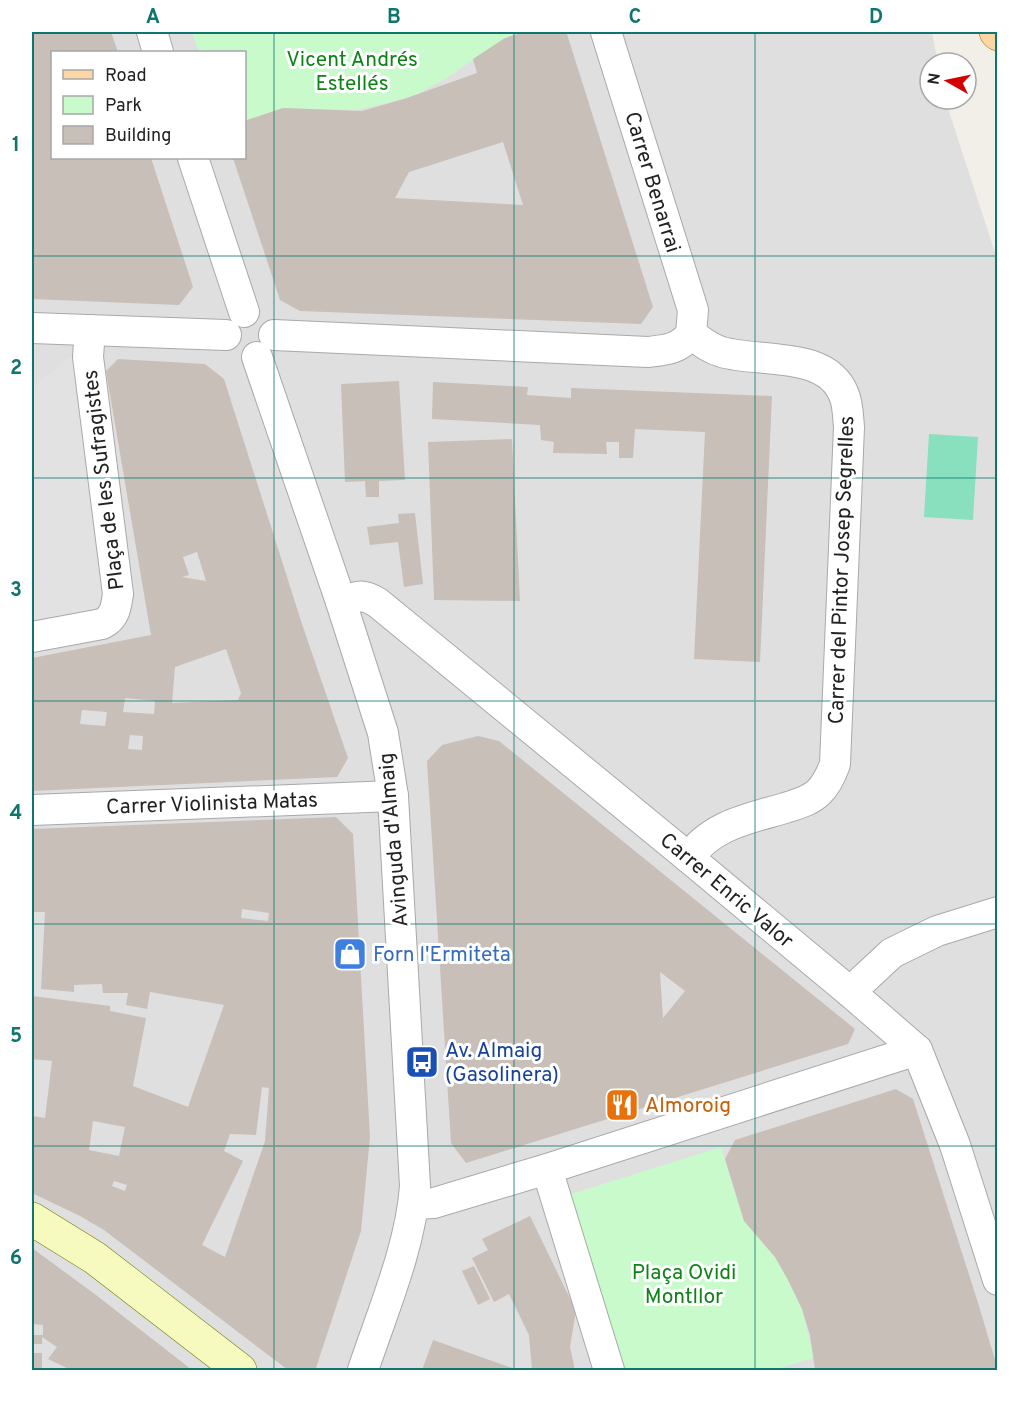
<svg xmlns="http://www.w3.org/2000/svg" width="1029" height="1402" font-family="Overpass,sans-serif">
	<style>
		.residential { fill: #e0dfdf; fill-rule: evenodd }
		.park { fill: #c8facc }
		.pitch { fill: #88e0be }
		.parking { fill: #e2e2e2 }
		.building { fill: #c7bfb8; fill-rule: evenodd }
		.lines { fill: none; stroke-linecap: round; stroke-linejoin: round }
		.street-casing { stroke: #a9a9a9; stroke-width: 32 }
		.secondary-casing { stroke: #707d05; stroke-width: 34 }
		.primary-casing { stroke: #a06b00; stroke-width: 34 }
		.street { stroke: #fff; stroke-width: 30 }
		.secondary { stroke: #f7fabf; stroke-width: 33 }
		.primary { stroke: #fcd6a4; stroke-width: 33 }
		.grid { fill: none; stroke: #0f766e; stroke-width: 1.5; stroke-opacity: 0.55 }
		.labels { text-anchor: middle; stroke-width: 6; stroke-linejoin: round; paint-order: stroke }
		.park-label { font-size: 21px; fill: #0c8416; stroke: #fff }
		.street-label { font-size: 21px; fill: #222; stroke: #fff }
		.shop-label { font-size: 21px; fill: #366cbe; stroke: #fff; text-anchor: start }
		.transit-label { font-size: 21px; fill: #164399; stroke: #fff; text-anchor: start }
		.food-label { font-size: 21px; fill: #c56008; stroke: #fff; text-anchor: start }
		.neatline { fill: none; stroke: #0f766e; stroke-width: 2 }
		.grid-label { font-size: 20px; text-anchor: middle; font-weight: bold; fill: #0f766e }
	</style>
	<rect width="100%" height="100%" fill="#f2efe9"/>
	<path class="residential" d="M32,32H932L938,63H930V99H945L998,262L997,1370H32ZM52,52H244V158H52Z"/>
	<g class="park">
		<polygon points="192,32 523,32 505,38 445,79 414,96 357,110 283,108 245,121 244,52 199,52"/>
		<polygon points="721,1147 744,1221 775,1257 788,1280 802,1309 814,1358 783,1367 778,1370 621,1370 568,1195"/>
	</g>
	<polygon class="pitch" points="929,434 978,437 973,520 924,517"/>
	<polygon class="parking" points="79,357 106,598 101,613 32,628 32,388 68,358"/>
	<g class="building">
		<polygon points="32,32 111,32 118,52 52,52 52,158 151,158 193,287 179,305 32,299"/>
		<path d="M524,32H562L567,34L653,307L641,324L300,311L280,300L233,158H244V121L283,108L362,111L404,99L477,73L473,59L505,38ZM503,142L523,205L395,198L409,172Z"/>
		<path d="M118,359L205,364L224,379L302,624L348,758L337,777L32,791V658L151,635L106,371ZM197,552L206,581L182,577L189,575L183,557ZM226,649L241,693L238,700L172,703L175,667ZM125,698L155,701L154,714L123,712ZM82,710L107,712L105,726L80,724ZM130,735L143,736L142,750L128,749Z"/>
		<polygon points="399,381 405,480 379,481 379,497 366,497 365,481 345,482 341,384"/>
		<polygon points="433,382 528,387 527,395 571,398 571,388 772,396 760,662 694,659 705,432 635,429 633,458 619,458 619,442 606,442 607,454 553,453 554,442 541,440 540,425 432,419"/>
		<polygon points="512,439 520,601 434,600 428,442"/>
		<polygon points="415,513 423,584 404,587 398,542 370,545 367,527 399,523 398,514"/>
		<path d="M478,736L499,741L855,1029L848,1044L466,1163L451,1143L427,761L442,745ZM660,972L685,991L663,1018Z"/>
		<path d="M336,817L353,834L370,1137L361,1231L316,1368L308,1370H288L104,1230L80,1216L32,1193V1116L45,1118L52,1061L32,1059V996L110,1006V1011L146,1018L133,1086L188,1107L224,1005L150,992L147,1009L126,1005L128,993H103L102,984L74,985V992L41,989L45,912H32V829ZM242,909L269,913L268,921L241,918ZM262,1087L269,1088L265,1141L225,1257L202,1245L243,1161L224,1151L230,1134L256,1135ZM93,1121L125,1127L119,1156L89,1150ZM114,1181L127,1185L125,1191L112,1186Z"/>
		<polygon points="896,1089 913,1099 979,1306 998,1370 815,1370 810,1335 802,1309 788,1280 775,1257 744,1221 725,1159 735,1140"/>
		<polygon points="530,1216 576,1311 570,1347 575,1370 532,1370 529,1335 509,1294 494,1302 472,1258 488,1250 482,1239"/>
		<polygon points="32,1248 96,1295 192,1370 71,1370 48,1359 57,1347 42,1337 42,1344 32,1344 32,1335 43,1335 43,1325 32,1324"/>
		<polygon points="474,1266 490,1299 478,1305 462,1271"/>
		<polygon points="433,1340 518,1370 422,1370"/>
		<rect x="32" y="1353" width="10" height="17"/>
	</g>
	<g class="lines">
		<defs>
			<g id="street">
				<polyline points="152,32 158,52"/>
				<polyline points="606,32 693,310 691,334"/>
				<polyline points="193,158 244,312"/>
				<polyline points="32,328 226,335"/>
				<path d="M274,335L648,352C667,350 679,349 691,334"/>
				<path d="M257,357L341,602L383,733L393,796L415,1186C411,1246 382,1313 363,1370"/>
				<path d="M341,602C358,596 362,593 378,603L689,858L850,992L917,1050L955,1145L998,1280"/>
				<path d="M32,637L102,624C115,618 116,607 118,594L88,357L90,330"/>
				<polyline points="32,810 393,796"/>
				<path d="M689,858C710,825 751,818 785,808C797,804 810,801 819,792C827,784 831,775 835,764L849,427C848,417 848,404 844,395C827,350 759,363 722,352C710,349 701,341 691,334"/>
				<polyline points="850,992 892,953 937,931 998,912"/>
				<polyline points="547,1169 609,1370"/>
				<polyline points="414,1204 434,1203 547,1169 917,1050"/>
			</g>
			<polyline id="secondary" points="32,1219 95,1258 240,1370"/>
			<polyline id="primary" points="996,32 998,34"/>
		</defs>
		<use href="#street" class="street-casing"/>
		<use href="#secondary" class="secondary-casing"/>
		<use href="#primary" class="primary-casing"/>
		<use href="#street" class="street"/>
		<use href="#secondary" class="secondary"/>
		<use href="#primary" class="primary"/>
	</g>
	<path class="grid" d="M274,32V1370M514,32V1370M755,32V1370M32,256H998M32,478H998M32,701H998M32,924H998M32,1146H998"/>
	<defs>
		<symbol id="shop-square" viewBox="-11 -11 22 22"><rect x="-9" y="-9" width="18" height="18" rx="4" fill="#3f7fe0" stroke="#fff"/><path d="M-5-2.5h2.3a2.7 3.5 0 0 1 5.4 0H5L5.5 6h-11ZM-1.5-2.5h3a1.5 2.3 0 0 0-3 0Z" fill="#fff"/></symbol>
		<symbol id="bus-square" viewBox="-11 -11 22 22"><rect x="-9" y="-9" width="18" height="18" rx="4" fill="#1a4fb4" stroke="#fff"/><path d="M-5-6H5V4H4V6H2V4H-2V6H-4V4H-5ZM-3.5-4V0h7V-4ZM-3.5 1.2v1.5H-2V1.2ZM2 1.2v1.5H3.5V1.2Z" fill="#fff"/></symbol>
		<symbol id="restaurant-square" viewBox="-11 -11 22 22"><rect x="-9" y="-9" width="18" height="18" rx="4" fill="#e8710a" stroke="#fff"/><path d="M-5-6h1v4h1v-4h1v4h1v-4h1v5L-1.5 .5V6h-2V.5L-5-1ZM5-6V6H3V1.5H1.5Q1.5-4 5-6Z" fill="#fff"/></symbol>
	</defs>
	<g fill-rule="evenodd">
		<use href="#shop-square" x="331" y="935" width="38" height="38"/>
		<use href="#bus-square" x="403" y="1043" width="38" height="38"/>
		<use href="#restaurant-square" x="603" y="1086" width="38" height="38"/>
	</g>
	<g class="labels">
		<g class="park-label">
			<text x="352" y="66">Vicent Andrés<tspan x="352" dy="24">Estellés</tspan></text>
			<text x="684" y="1279">Plaça Ovidi<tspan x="684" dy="24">Montllor</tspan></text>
		</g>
		<g class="street-label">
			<text transform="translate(653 182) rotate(73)" y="7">Carrer Benarrai</text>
			<text transform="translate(103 480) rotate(-97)" y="7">Plaça de les Sufragistes</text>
			<text transform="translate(841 570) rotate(-88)" y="7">Carrer del Pintor Josep Segrelles</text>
			<text transform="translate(212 803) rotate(-2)" y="7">Carrer Violinista Matas</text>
			<text transform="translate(393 840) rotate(-95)" y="7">Avinguda d'Almaig</text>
			<text transform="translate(727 890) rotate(40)" y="7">Carrer Enric Valor</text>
		</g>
		<g class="shop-label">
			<text x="373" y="961">Forn l'Ermiteta</text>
		</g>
		<g class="transit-label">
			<text x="445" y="1057">Av. Almaig<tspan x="445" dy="24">(Gasolinera)</tspan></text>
		</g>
		<g class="food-label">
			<text x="645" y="1112">Almoroig</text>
		</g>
	</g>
	<rect width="1029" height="1402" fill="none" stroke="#ffffff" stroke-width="66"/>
	<rect x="51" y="51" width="195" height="108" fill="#ffffff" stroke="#a7a7a7" stroke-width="1.5"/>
	<rect x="63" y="70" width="30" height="9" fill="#fcd6a4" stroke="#a7a7a7" stroke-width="1.5"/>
	<text x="105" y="81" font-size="18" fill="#222222">Road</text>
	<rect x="63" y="96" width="30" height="18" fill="#c8facc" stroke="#a7a7a7" stroke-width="1.5"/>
	<text x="105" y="111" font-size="18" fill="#222222">Park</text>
	<rect x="63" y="126" width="30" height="18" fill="#c7bfb8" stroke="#a7a7a7" stroke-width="1.5"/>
	<text x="105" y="141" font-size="18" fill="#222222">Building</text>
	<g transform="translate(948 81) rotate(279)"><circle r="28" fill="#ffffff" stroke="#a7a7a7" stroke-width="1.5"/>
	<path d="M0-4.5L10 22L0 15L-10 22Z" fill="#d40000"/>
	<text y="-9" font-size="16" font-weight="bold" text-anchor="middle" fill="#222222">N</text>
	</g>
	<rect x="33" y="33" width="963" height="1336" class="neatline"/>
	<g class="grid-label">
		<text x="153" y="23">A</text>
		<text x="394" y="23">B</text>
		<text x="635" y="23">C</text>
		<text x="876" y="23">D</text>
		<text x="16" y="151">1</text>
		<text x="16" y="374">2</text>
		<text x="16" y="596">3</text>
		<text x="16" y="819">4</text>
		<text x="16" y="1042">5</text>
		<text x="16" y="1264">6</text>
	</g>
</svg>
